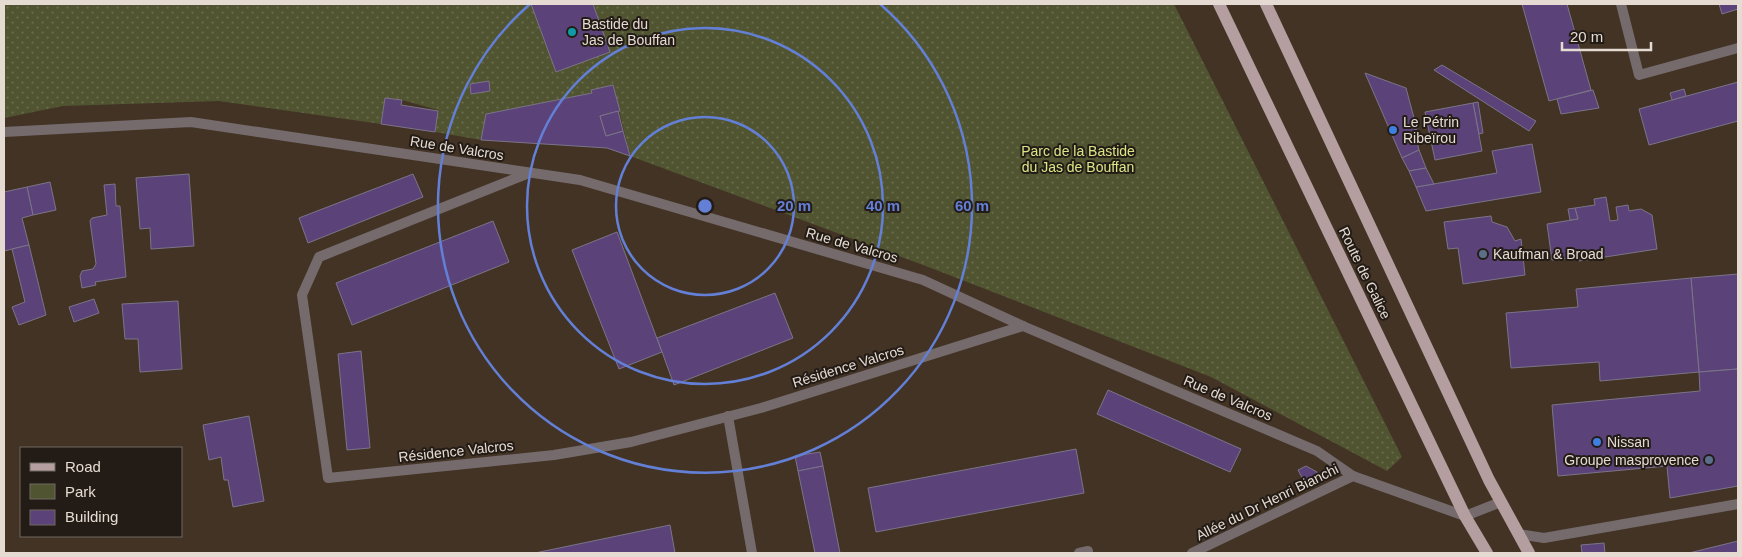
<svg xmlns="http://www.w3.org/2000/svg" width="1742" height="557" font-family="Arial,sans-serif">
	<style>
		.green { fill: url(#green-dots) }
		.building { fill: #5b4379; stroke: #7c7488 }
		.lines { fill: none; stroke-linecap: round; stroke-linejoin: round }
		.lane { stroke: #766b6c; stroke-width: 10 }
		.street { stroke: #766b6c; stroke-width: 10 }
		.primary { stroke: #b59ea0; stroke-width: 12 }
		.ring { fill: none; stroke: #637fd6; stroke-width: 2.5 }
		.culture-dot { fill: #0f9aa8; stroke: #231c16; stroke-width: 2 }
		.shop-dot { fill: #3f7fe0; stroke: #231c16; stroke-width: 2 }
		.service-dot { fill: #5c6f8a; stroke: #231c16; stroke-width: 2 }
		.labels { text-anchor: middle; stroke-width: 4; stroke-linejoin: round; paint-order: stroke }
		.poi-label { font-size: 14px; fill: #e5dbd2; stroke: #231c16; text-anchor: start }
		.street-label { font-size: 14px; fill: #e5dbd2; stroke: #231c16 }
		.park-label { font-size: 14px; fill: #dbe686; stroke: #231c16 }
		.centre { fill: #637fd6; stroke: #231c16; stroke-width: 2.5 }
		.ring-label { font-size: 15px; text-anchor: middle; font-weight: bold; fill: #637fd6; stroke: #231c16; stroke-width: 4; stroke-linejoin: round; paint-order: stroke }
	</style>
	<defs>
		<pattern id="green-dots" width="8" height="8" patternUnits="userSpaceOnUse" patternTransform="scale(1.25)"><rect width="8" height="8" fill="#505430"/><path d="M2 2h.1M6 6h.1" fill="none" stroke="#696c4d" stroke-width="1.8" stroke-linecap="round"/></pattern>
	</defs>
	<rect width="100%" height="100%" fill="#423325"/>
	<polygon class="green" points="4,4 1174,4 1402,457 1387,471 1211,377 931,268 630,156 613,85 592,93 486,114 481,140 435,132 438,110 402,100 385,98 381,124 219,101 63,106 4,118"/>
	<g class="building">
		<polygon points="531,4 593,4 610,52 556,72"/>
		<polygon points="1522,4 1567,4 1591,90 1549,101"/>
		<polygon points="1719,4 1738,4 1738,9 1722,14"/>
		<polygon points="1442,65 1534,120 1536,121 1529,131 1434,70"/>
		<polygon points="1365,73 1406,88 1417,129 1414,130 1419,150 1402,158"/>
		<polygon points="489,81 490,91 471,94 470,84"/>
		<polygon points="1738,82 1738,121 1649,145 1639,109"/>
		<polygon points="613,85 620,111 600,116 606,136 623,131 630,156 607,148 481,140 486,114 592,93 591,90"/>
		<polygon points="1684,89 1686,96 1672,100 1670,93"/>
		<polygon points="1593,90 1599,108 1561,114 1557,99"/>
		<polygon points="385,98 402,100 401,105 438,111 435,132 381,124"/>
		<polygon points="1478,102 1483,133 1479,134 1473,103"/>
		<polygon points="1473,103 1482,151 1435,160 1425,112"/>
		<polygon points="618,111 623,131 606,136 600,116"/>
		<polygon points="1532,144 1541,192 1426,211 1416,187 1497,173 1492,151"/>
		<polygon points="1419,150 1426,168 1409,171 1402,158"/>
		<polygon points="1426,168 1434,184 1416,187 1409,171"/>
		<polygon points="189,174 194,246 151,249 150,228 140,229 136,178"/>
		<polygon points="413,174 423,197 308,243 299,218"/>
		<polygon points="50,182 56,210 33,215 27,187"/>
		<polygon points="115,184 116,206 120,206 126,277 95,282 96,285 82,288 80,276 82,271 93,269 96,264 90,221 92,218 107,215 104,185"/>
		<polygon points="27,187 33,215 22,218 29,245 4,251 4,192"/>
		<polygon points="1606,197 1610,221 1618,220 1616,207 1628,205 1629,211 1641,209 1652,215 1657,249 1579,261 1579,257 1552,260 1547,224 1578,219 1575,208 1595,205 1594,199"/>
		<polygon points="1575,208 1578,219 1570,220 1568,209"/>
		<polygon points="1491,216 1492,222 1507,227 1515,241 1521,239 1525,275 1463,284 1458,248 1448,249 1444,222"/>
		<polygon points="493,221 509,262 352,325 336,283"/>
		<polygon points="617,232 662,352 619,369 572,250"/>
		<polygon points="29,245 46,315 19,325 12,307 25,302 12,249"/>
		<polygon points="1738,274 1738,369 1699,372 1691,278"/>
		<polygon points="1691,278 1699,372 1600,381 1599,362 1511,368 1506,313 1578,307 1576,289"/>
		<polygon points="775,293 793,338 674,385 657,338"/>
		<polygon points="94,299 99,313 74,322 69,307"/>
		<polygon points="178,301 182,369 140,372 138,339 125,339 122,304"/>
		<polygon points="361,351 370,448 347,450 338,354"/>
		<polygon points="1738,369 1738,486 1670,498 1667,466 1558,476 1552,405 1700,391 1699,372"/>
		<polygon points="1108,390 1241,449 1230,472 1097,414"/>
		<polygon points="249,416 264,501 233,507 228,480 224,480 221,457 209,460 203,425"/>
		<polygon points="1076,449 1084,493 876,532 868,488"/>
		<polygon points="820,452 823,466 798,471 795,456"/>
		<polygon points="823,466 840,553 815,553 798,471"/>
		<polygon points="1306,466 1317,472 1317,480 1306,485 1298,470"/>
		<polygon points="670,525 675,553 535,553"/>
		<polygon points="1738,541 1738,553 1689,553"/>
		<polygon points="1604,543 1605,553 1582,553 1581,545"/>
	</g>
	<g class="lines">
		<polyline class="lane" points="1518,534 1544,538 1738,504"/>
		<g class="street">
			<polyline points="1621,4 1639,75 1738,48"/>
			<polyline points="4,132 191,122 580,180 923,280 1023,326 1317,451 1353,476 1465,516 1501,502"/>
			<polyline points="529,173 319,257 302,295 328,478 554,455 631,442 761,408 1023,326"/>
			<polyline points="728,416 752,553"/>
			<polyline points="1079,553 1088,551"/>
			<polyline points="1192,553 1353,476"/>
		</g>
		<g class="primary">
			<polyline points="1219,4 1465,516 1487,553"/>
			<polyline points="1266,4 1489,480 1529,553"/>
		</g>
	</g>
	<g class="ring">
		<circle cx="705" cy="206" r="89"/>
		<circle cx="705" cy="206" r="178"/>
		<path d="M880 4A267 267 0 1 1 530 4"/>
	</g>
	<circle class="culture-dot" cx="572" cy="32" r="5"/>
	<g class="shop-dot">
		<circle cx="1393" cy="130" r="5"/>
		<circle cx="1597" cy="442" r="5"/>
	</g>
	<g class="service-dot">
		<circle cx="1483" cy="254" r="5"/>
		<circle cx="1709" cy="460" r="5"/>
	</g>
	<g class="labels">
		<g class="poi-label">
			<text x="582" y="29">Bastide du<tspan x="582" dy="16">Jas de Bouffan</tspan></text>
			<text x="1403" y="127">Le Pétrin<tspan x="1403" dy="16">Ribeïrou</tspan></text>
			<text x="1493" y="259">Kaufman &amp; Broad</text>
			<text x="1607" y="447">Nissan</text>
			<text x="1699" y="465" text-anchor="end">Groupe masprovence</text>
		</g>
		<g class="street-label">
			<text transform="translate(457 148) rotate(9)" y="5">Rue de Valcros</text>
			<text transform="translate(852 245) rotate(16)" y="5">Rue de Valcros</text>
			<text transform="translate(1365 273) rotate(64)" y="5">Route de Galice</text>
			<text transform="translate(848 366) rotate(-17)" y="5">Résidence Valcros</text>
			<text transform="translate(1228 398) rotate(23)" y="5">Rue de Valcros</text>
			<text transform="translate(456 451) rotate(-6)" y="5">Résidence Valcros</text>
			<text transform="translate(1267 502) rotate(-26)" y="5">Allée du Dr Henri Bianchi</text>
		</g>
		<g class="park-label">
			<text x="1078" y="156">Parc de la Bastide<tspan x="1078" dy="16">du Jas de Bouffan</tspan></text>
		</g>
	</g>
	<circle cx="705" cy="206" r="8" class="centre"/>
	<g class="ring-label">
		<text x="794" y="211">20 m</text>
		<text x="883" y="211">40 m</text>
		<text x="972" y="211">60 m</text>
	</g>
	<rect width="1742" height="557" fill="none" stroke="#e5dbd2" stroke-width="10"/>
	<rect x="20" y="447" width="162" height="90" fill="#231c16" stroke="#716861"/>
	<rect x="30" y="463" width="25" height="8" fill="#b59ea0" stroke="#716861"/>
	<text x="65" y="472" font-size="15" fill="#e5dbd2">Road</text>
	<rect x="30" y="484" width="25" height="15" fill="#505430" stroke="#716861"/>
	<text x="65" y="497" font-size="15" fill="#e5dbd2">Park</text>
	<rect x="30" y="510" width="25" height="15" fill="#5b4379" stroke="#716861"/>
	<text x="65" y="522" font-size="15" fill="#e5dbd2">Building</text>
	<path d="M1562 42v8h89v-8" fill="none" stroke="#e5dbd2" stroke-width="2.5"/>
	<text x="1570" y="42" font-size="15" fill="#e5dbd2" stroke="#231c16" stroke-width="4" paint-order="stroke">20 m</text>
</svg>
